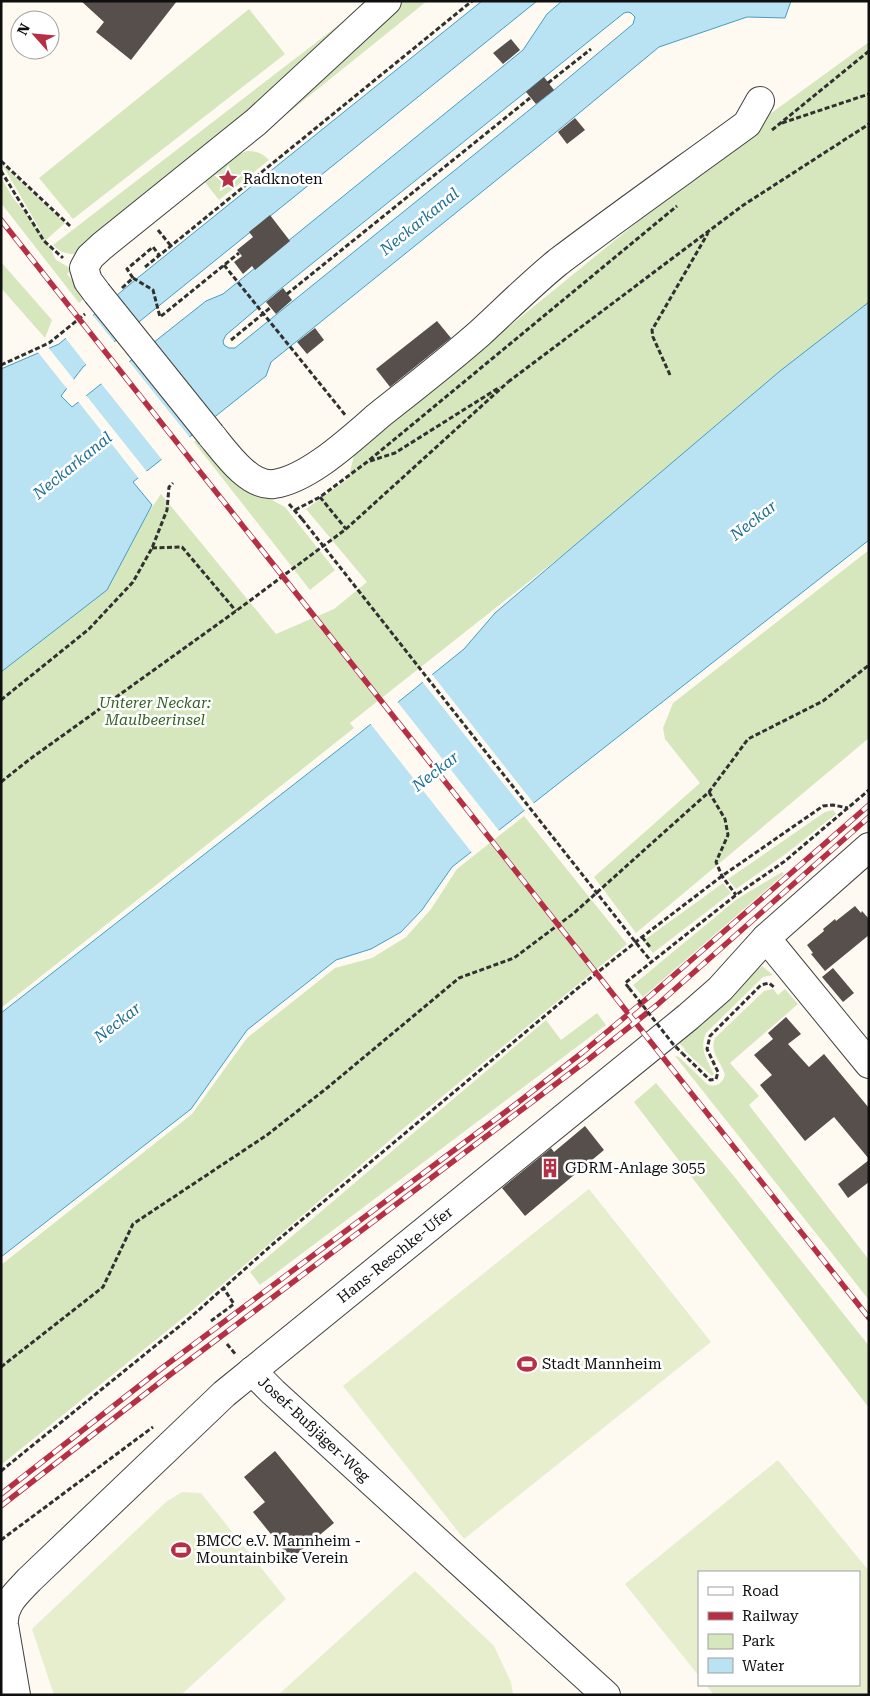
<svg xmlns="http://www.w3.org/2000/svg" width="870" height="1696" font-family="'Roboto Serif',serif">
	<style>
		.green { fill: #d7e7bd }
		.pitch { fill: #e6eece }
		.water { fill: #b9e2f2; stroke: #459ec4; fill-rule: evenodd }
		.pier { fill: #fefaf1 }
		.building { fill: #574f4c }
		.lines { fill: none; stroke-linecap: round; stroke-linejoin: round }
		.minor-casing { stroke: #424242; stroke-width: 30 }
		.path { stroke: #313131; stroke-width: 3; stroke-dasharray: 5 2.5; stroke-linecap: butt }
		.minor { stroke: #fff; stroke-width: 28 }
		.rail-casing { stroke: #b53044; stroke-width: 5.5 }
		.rail { stroke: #fff; stroke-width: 4; stroke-dasharray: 11; stroke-linecap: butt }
		.minor-bridge-casing { stroke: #424242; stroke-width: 30; stroke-linecap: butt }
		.path-bridge { stroke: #313131; stroke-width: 3; stroke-dasharray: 5 2.5; stroke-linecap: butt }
		.minor-bridge { stroke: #fff; stroke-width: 28 }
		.labels { text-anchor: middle; stroke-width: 5; stroke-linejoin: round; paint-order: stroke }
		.poi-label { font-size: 15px; fill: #0f0f0f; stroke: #fff; text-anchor: start }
		.park-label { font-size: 15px; font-style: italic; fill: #366223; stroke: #fff }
		.street-label { font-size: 15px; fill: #0f0f0f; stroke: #fff }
		.water-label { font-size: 16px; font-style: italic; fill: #207098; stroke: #fff }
	</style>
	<rect width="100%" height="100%" fill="#fefaf1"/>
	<g class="green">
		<path d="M370,1L371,4L85,253C71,255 63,255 53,245Z"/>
		<polygon points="398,1 427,1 288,113 272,121"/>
		<polygon points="249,9 285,54 73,219 39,178"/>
		<polygon points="869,42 869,313 350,723 354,728 1,1008 1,660 109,572 161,494 276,634 334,609 367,582 306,509 348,479 355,452 770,114"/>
		<path d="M247,151C256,151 262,153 269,160L219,200L204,181L237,155Z"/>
		<polygon points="2,164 65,223 46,240 56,260 72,269 67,274 86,297 79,303 1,203 1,177 13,198 43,235"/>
		<polygon points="1,262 52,320 45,338 1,288"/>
		<polygon points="198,438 231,478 285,507 335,570 310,590 194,442"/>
		<polygon points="869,550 869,738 636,933 594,877 700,783 665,739 663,728 673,703"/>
		<polygon points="833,810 836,814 787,853 736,889 728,879 825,812"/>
		<polygon points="524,816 627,944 404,1128 189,1313 1,1465 1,1265 192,1114 247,1038 335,968 372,958 406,937 431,909 457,869"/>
		<polygon points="782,872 784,874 643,997 633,985 737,899"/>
		<polygon points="723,883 731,893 653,953 643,941"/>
		<path d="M762,966L773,975L763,977L706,1033C699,1050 707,1059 714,1074L712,1076L684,1050L685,1049L676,1040Z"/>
		<path d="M773,989L778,995L785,989L798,1004L730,1063L759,1096L749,1105L869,1260V1300L675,1056L679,1057L707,1084C716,1088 722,1084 725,1075C721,1061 709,1052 715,1038L764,991Z"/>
		<polygon points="597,1013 606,1025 260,1285 250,1272 546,1020 561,1040"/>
		<polygon points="656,1083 733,1175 869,1346 869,1408 634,1102"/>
	</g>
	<g class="pitch">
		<polygon points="589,1189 711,1342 464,1539 343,1386"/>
		<polygon points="778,1460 869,1571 869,1695 714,1695 706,1685 859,1685 859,1572 699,1572 699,1676 625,1584"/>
		<polygon points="182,1492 201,1493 286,1599 182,1694 54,1695 32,1629 166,1502"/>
		<polygon points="415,1571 494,1646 511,1682 513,1695 278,1695"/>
	</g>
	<g class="water">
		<path d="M482,1H537L83,367L61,396L72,407L206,301L223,294L523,50L547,14L562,1H791L785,18L747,17L659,47L561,128L271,362L266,376L133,482L152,505L107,590L1,672V369L59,344L135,280ZM628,12L631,13L635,17L633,24L554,90L235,348H229L224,345L223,341L226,335L273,295L624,13Z"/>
		<polygon points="869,302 869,540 452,867 422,910 401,932 371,949 336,960 247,1030 191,1109 1,1257 1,1013 361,732 464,649 495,613 780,371"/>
	</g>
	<g class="pier">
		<polygon points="91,313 116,344 88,367 64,336"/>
		<polygon points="47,346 75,381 68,390 37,351"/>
		<polygon points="128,360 191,439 163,461 100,382"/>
		<polygon points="85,394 148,473 140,480 77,400"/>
		<polygon points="431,673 535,805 526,812 421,680"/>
		<polygon points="396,700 500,832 473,854 369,722"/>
	</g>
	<g class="building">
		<polygon points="81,1 177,1 131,60 96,32 104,22"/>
		<polygon points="511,39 520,50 503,64 493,53"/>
		<polygon points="544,77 554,90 536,104 526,92"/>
		<polygon points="575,118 585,130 567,144 558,132"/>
		<polygon points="270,215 290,241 255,270 252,266 243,274 234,262 242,256 237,250 253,237 249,232"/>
		<polygon points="283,288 292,300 276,314 266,302"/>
		<polygon points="437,321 451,338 390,387 376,369"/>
		<polygon points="315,328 324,340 307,354 297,342"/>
		<polygon points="855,906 861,913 862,911 869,919 869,935 825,971 811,954 813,953 807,945 824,931 823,929 835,919 836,921"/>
		<polygon points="833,968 854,993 843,1002 822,977"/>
		<polygon points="786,1017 801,1034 788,1044 809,1067 824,1054 869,1108 869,1159 834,1117 805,1141 760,1085 772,1075 754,1055 773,1039 768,1033"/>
		<polygon points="585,1126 604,1150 525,1216 502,1188 551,1148 554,1152"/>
		<polygon points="869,1160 869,1182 848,1198 838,1184"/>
		<polygon points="275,1451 334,1523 291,1559 253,1512 265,1502 244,1477"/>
	</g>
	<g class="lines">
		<defs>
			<g id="minor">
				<polyline points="97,293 88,281 84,268 90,257 102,246 256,122 387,1"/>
				<path d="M211,435C225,452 249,487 274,484C309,479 351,439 378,416C412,389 447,362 480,333C506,309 531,284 558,262C620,215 684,170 747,124L760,101"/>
				<polyline points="766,938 869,1064"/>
				<polyline points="252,1371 273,1392 606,1695"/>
				<path d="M16,1695L4,1625C2,1605 17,1593 29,1580L224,1394L688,1017L720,989L766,938L869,847"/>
			</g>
		</defs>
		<use href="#minor" class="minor-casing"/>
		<g class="path">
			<polyline points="548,83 591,49"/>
			<polyline points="782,123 869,94"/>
			<polyline points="772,130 869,51"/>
			<polyline points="1,161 70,226"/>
			<polyline points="1,171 44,241 63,258"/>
			<polyline points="158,230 171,246"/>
			<polyline points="224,265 346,416"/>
			<polyline points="145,267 472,1"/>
			<polyline points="133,278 153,290 160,317 239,253"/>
			<polyline points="122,288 133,278 127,269 153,247 159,255"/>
			<polyline points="287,294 530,98"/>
			<polyline points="231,340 270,308"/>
			<polyline points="1,365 49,343 85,314"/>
			<polyline points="670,375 653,337 652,330 708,233"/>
			<polyline points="508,382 742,206 869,124"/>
			<polyline points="370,461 395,453 500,387"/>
			<polyline points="320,497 346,529"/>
			<polyline points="289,504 302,519"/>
			<polyline points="295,510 320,497 367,462 677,206"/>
			<polyline points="152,548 182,547 236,611"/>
			<polyline points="1,700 89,629 133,582 152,548 167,510 169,487 173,483"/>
			<polyline points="1,782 30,759 236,611 346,529 508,382"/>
			<polyline points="709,792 725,819 728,835 716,862 722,876 736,895"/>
			<polyline points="642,937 650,947"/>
			<polyline points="641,949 651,961"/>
			<polyline points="629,988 625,983 736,895 785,861 869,790"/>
			<polyline points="682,1053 710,1080 716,1079 718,1072 707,1049 710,1036 761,985 769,983 775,988"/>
			<polyline points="211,1321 234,1304 224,1289"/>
			<polyline points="227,1344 236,1355"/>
			<polyline points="1,1367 103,1287 133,1224 267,1135 327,1088 459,978 514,958 574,913 709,792 748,739 823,701 869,665"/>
			<polyline points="1,1471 192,1316 273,1244 578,988 642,937 722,876 823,806 833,805 848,808"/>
			<polyline points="1,1540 153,1427"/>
		</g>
		<use href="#minor" class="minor"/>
		<defs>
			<g id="rail">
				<polyline points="1,220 869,1318"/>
				<polyline points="1,1494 162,1368 516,1104 583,1052 650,996 869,805"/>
				<polyline points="1,1506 167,1377 589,1059 657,1005 869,817"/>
			</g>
		</defs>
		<use href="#rail" class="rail-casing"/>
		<use href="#rail" class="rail"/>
		<defs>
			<polyline id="minor-bridge" points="97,293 211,435"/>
		</defs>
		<use href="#minor-bridge" class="minor-bridge-casing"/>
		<g class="path-bridge">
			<polyline points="302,519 641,949"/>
			<polyline points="629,988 673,1044 682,1053"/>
		</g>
		<use href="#minor-bridge" class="minor-bridge"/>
	</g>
	<defs>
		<symbol id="sight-bare" viewBox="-9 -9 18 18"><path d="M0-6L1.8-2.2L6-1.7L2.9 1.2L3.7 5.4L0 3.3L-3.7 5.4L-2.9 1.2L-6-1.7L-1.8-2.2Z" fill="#b53044" stroke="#fff" stroke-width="2.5" paint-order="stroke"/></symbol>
		<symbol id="building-bare" viewBox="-9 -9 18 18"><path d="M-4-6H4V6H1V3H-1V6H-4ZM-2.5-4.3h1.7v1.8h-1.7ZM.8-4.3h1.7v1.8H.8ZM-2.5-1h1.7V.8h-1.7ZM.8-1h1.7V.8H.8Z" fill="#b53044" stroke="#fff" stroke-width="2.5" paint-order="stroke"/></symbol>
		<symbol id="stadium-bare" viewBox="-9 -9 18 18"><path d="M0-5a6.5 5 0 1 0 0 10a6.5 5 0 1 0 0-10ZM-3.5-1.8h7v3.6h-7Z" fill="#b53044" stroke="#fff" stroke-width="2.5" paint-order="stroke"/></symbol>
	</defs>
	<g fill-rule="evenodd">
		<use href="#sight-bare" x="214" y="165" width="28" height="28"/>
		<use href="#building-bare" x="536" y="1154" width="28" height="28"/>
		<use href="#stadium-bare" x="513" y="1350" width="28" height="28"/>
		<use href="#stadium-bare" x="167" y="1536" width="28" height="28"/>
	</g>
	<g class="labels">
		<g class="poi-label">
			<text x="243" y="184">Radknoten</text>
			<text x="565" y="1173">GDRM-Anlage 3055</text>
			<text x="542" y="1369">Stadt Mannheim</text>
			<text x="196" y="1546">BMCC e.V. Mannheim -<tspan x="196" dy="17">Mountainbike Verein</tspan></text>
		</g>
		<g class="park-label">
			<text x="155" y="708">Unterer Neckar:<tspan x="155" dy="17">Maulbeerinsel</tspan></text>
		</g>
		<g class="street-label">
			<text transform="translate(395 1255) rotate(-39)" y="5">Hans-Reschke-Ufer</text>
			<text transform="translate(314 1429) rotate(43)" y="5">Josef-Bußjäger-Weg</text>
		</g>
		<g class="water-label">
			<text transform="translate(419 221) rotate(-39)" y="6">Neckarkanal</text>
			<text transform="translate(72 465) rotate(-39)" y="6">Neckarkanal</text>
			<text transform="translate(753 520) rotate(-38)" y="6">Neckar</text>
			<text transform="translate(435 771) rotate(-38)" y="6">Neckar</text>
			<text transform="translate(117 1022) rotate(-38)" y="6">Neckar</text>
		</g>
	</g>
	<rect width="870" height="1696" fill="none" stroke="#0f0f0f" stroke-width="5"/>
	<rect x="698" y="1571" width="162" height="115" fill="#ffffff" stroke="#9f9f9f"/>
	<rect x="708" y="1587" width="25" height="8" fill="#ffffff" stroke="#9f9f9f"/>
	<text x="742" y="1596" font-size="15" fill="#0f0f0f">Road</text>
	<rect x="708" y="1612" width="25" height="8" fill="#b53044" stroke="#9f9f9f"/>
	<text x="742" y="1621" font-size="15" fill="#0f0f0f">Railway</text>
	<rect x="708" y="1634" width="25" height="15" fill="#d7e7bd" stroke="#9f9f9f"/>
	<text x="742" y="1646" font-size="15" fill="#0f0f0f">Park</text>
	<rect x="708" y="1658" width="25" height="15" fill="#b9e2f2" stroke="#9f9f9f"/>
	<text x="742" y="1671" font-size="15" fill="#0f0f0f">Water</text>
	<g transform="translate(35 35) rotate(297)"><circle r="24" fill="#ffffff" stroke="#9f9f9f"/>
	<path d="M0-4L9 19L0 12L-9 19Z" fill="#b53044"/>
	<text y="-8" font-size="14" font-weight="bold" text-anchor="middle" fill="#0f0f0f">N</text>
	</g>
</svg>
